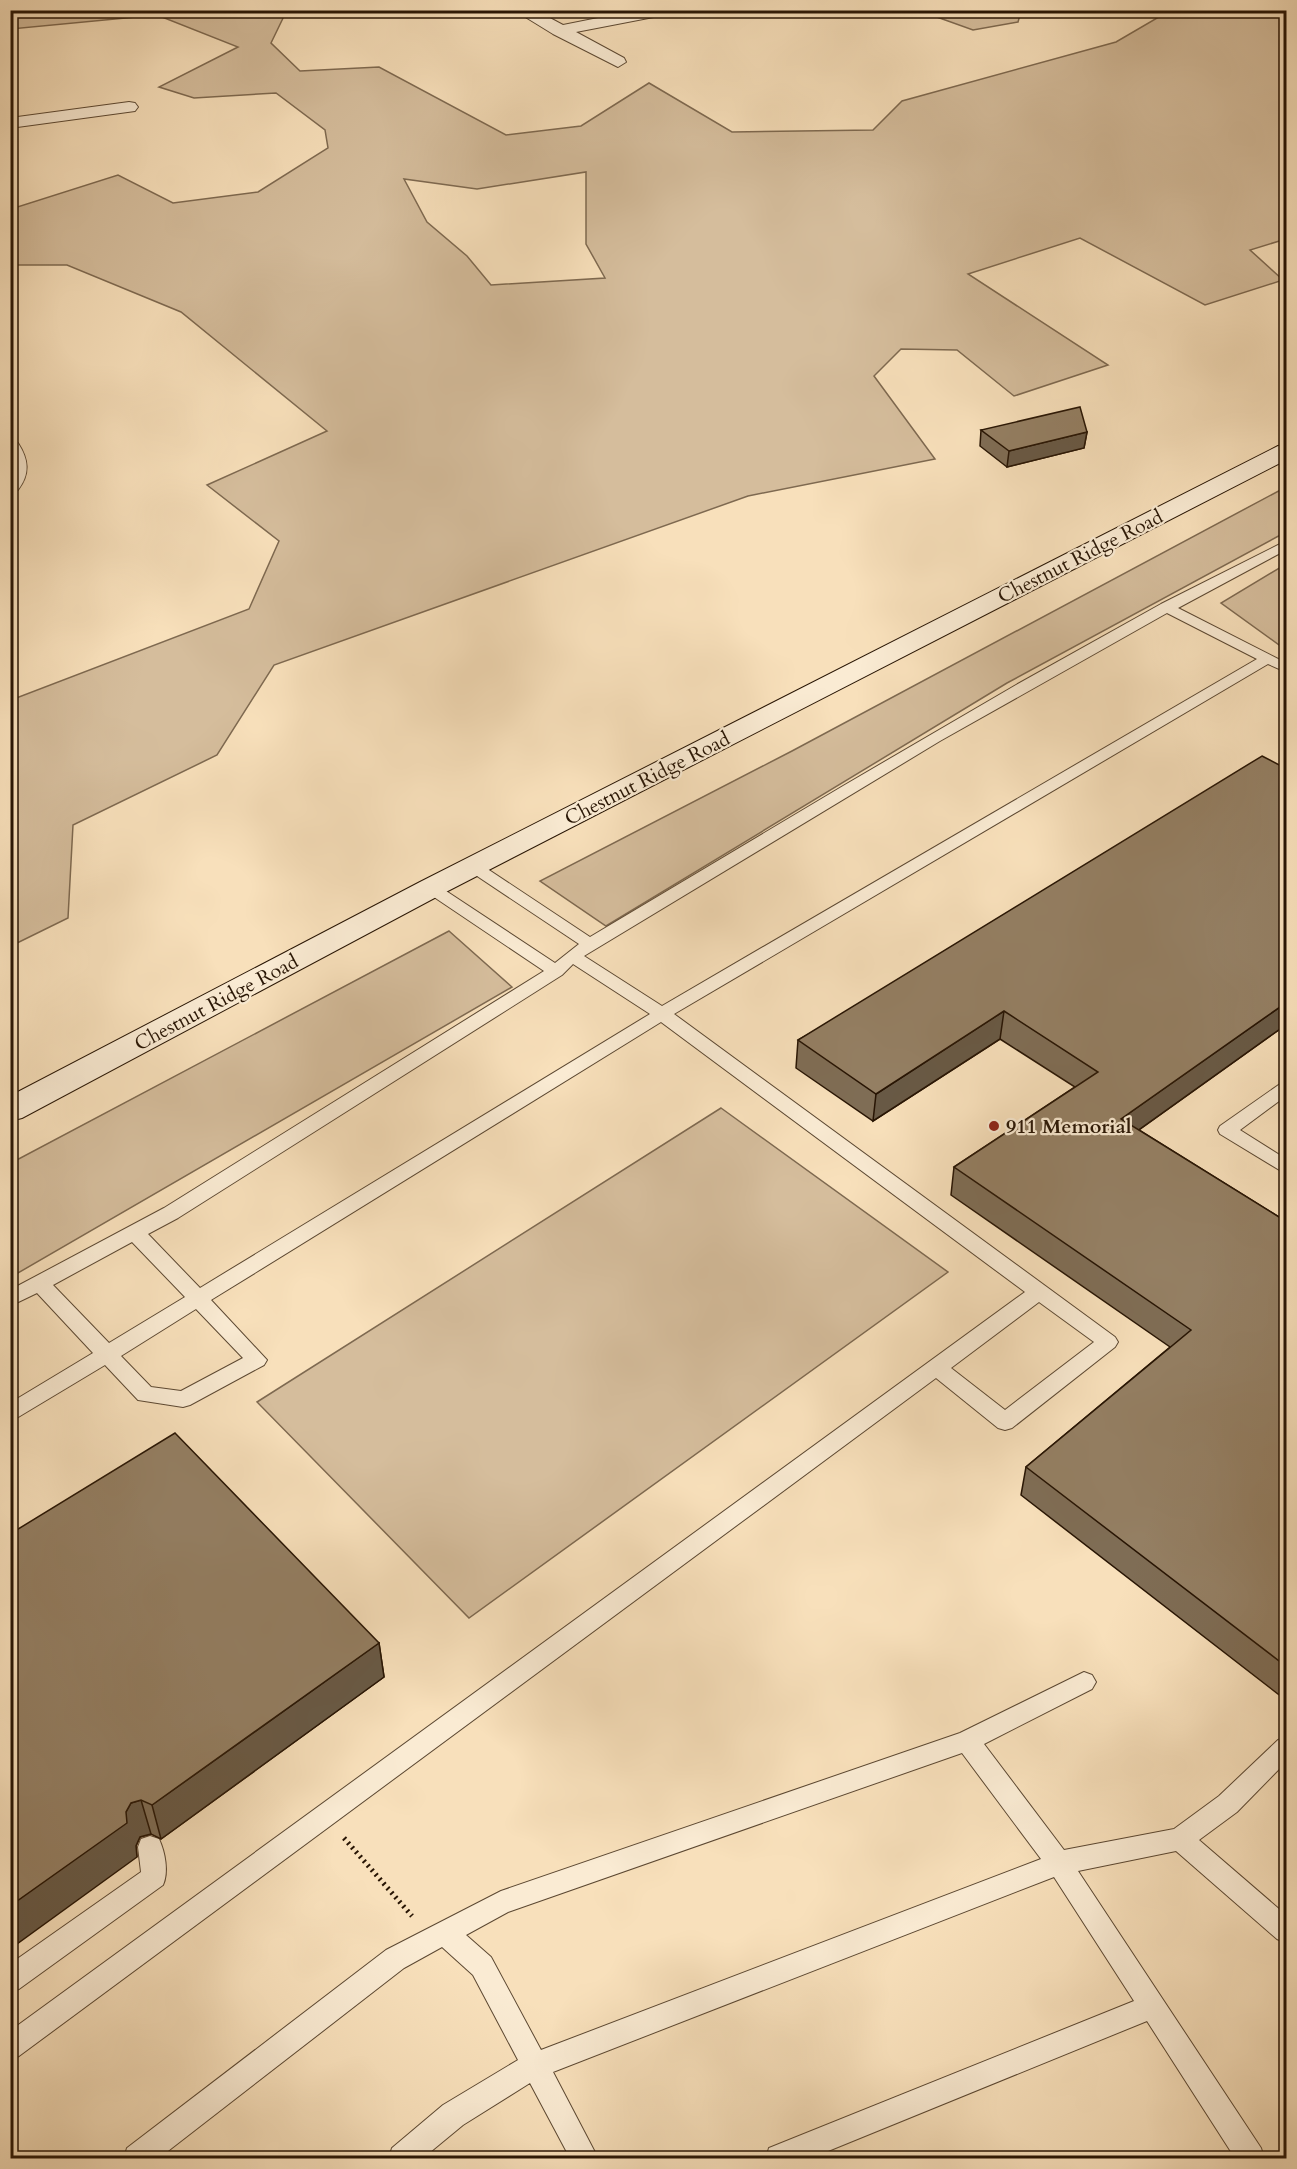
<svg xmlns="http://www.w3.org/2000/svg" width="1297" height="2169" font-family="Cardo,serif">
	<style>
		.green { fill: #d5bd9c; stroke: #7e6950; stroke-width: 1.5; fill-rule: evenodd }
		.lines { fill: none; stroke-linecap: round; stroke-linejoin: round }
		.lane-casing { stroke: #5c4832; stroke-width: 2 }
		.street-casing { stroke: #5c4832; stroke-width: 2 }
		.secondary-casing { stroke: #281504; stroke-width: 2 }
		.path { stroke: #281504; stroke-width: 5; stroke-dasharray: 2 4; stroke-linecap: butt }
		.lane { fill: #faebd3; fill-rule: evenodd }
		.street { fill: #faebd3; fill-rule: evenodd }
		.secondary { fill: #faebd3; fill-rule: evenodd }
		.wall { fill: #7f6d55; stroke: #281504; stroke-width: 1.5 }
		.shaded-wall { fill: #685945; stroke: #281504; stroke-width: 1.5 }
		.building { fill: #947f63; stroke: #281504; stroke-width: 1.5 }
		.poi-dot { fill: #8f2418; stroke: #faebd3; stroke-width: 2 }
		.labels { text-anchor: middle; stroke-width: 4.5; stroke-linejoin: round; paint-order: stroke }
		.street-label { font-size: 20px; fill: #281504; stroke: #faebd3 }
		.poi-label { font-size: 20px; font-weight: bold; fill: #281504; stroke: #faebd3; text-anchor: start }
	</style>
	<rect width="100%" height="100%" fill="#f8e0bb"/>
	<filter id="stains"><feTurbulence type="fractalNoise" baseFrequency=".00333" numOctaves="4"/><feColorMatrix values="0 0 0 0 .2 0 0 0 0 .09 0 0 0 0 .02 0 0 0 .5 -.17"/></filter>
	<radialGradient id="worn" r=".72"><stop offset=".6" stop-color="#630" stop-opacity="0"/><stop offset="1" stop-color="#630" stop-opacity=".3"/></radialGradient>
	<g class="green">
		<path d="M11,10L283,11L286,12L271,43L300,71L379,67L506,135L581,126L649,83L732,132L873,130L902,101L1116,42L1169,11H1286V239L1250,250L1283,280L1205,305L1080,238L968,274L1108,365L1014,396L957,350L901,349L874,376L935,459L748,496L274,665L217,755L73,825L68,918L11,946V700L249,609L279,541L207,485L327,431L181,312L67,265H11V209L118,175L173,203L258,192L328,148L325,130L276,93L194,98L159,87L238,47L157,15L11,29ZM586,172V244L605,278L491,285L467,256L427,222L404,179L477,189Z"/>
		<polygon points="920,11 1021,11 1018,22 973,30"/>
		<polygon points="1286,487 1286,532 1007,683 606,926 540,881 792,751"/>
		<polygon points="1286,564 1286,650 1221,603"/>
		<polygon points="449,931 512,987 11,1277 11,1163"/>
		<polygon points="721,1108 948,1272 469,1618 257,1402"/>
	</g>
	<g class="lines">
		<defs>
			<g id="lane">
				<path d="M1286,541V550L1178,608L1286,663V672L1268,664L674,1014L1115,1337L1118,1342L1115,1347L1012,1428L1005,1430L998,1428L936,1378L19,2056L10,2060V2031L1025,1292L661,1022L211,1300L267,1360L264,1365L190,1405L183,1407L138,1400L105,1365L10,1422V1403L93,1353L37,1293L10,1306V1290L164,1208L544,971L425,891L423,888L425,885H437L555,963L579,944L468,870L466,867L468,864H480L590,937L843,786L1016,685L1161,604ZM1167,613L1257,659L662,1006L584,956L940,741ZM573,964L650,1014L200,1288L148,1234L178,1218L562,975ZM132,1242L185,1297L109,1343L53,1285ZM1039,1302L1094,1342L1005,1410L951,1368ZM196,1309L243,1358L181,1391L151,1387L121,1356Z"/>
				<polygon points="1286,1082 1286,1096 1240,1130 1286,1159 1286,1174 1220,1134 1218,1130 1220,1126 1280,1084"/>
				<path d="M1084,1672L1092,1675L1096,1682L1092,1689L984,1744L1064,1850L1174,1829L1219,1796L1278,1740L1286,1737V1762L1237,1812L1199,1840L1286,1915V1943L1277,1939L1176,1851L1078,1871L1261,2148L1264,2158H1235L1147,2021L811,2158H766L769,2148L1134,2001L1054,1877L553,2072L598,2158H570L530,2083L463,2125L423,2158H389L392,2148L443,2105L518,2060L473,1975L442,1947L404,1968L159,2158H124L127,2148L386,1950L501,1891L960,1733ZM962,1753L1041,1859L541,2050L491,1957L466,1935L508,1912Z"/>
				<path d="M150,1836L159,1839C165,1852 169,1872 163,1885L19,1989L10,1992V1964L141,1872L138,1847L141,1839Z"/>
			</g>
			<g id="street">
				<polygon points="514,10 535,10 563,25 638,10 672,10 664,15 576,32 624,58 626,62 618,67 553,34"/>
				<polygon points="129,102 135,103 138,107 135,111 10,128 10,118"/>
				<path d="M10,441L18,443C29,460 30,474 18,490L10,492Z"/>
			</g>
			<polygon id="secondary" points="1286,444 1286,460 442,894 22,1118 10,1121 10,1096 420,882 1278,446"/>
		</defs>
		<use href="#lane" class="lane-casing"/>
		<use href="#street" class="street-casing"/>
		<use href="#secondary" class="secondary-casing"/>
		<polyline class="path" points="344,1838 412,1916"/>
		<use href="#lane" class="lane"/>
		<use href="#street" class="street"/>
		<use href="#secondary" class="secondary"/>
	</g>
	<g class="wall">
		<polygon points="981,430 1087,432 1084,448 1007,467 980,446"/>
		<polygon points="1287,769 1287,1024 1139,1130 1287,1222 1287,1701 1021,1495 1026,1467 1170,1347 951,1195 954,1167 1075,1087 1000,1039 873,1121 796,1068 798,1040"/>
		<polygon points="10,1534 379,1643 384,1677 161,1839 151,1834 140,1837 136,1846 137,1857"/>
	</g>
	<g class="shaded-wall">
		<polygon points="1087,432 1084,448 1007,467 1009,451"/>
		<polygon points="1287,1002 1287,1024 1116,1146 1121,1119"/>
		<polygon points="1004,1011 1000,1039 873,1121 876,1094"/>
		<polygon points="379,1643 384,1677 161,1839 152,1805"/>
		<polygon points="141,1800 151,1834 140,1837 136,1846 137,1857 10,1949 10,1906 126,1812 131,1803"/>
	</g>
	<g class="building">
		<polygon points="1080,407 1087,432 1009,451 981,430"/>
		<polygon points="1262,756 1287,769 1287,1002 1121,1119 1287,1222 1287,1667 1026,1467 1191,1330 954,1167 1098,1072 1004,1011 876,1094 798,1040"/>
		<polygon points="175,1433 379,1643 152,1805 141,1800 131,1803 126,1812 127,1823 10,1906 10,1534"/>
	</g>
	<circle class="poi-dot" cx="994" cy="1126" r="6"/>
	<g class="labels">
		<g class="street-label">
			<text transform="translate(1080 556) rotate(-27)" y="7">Chestnut Ridge Road</text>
			<text transform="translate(647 778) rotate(-27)" y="7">Chestnut Ridge Road</text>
			<text transform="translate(216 1002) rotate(-28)" y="7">Chestnut Ridge Road</text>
		</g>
		<g class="poi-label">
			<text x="1006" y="1133">911 Memorial</text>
		</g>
	</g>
	<rect width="1297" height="2169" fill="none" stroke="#f8e0bb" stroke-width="36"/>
	<rect x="12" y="12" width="1273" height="2145" fill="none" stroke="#281504" stroke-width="3"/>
	<rect x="18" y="18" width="1261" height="2133" fill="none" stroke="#281504" stroke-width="1.5"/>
	<rect width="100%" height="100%" filter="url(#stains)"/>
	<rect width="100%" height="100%" fill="url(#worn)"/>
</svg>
